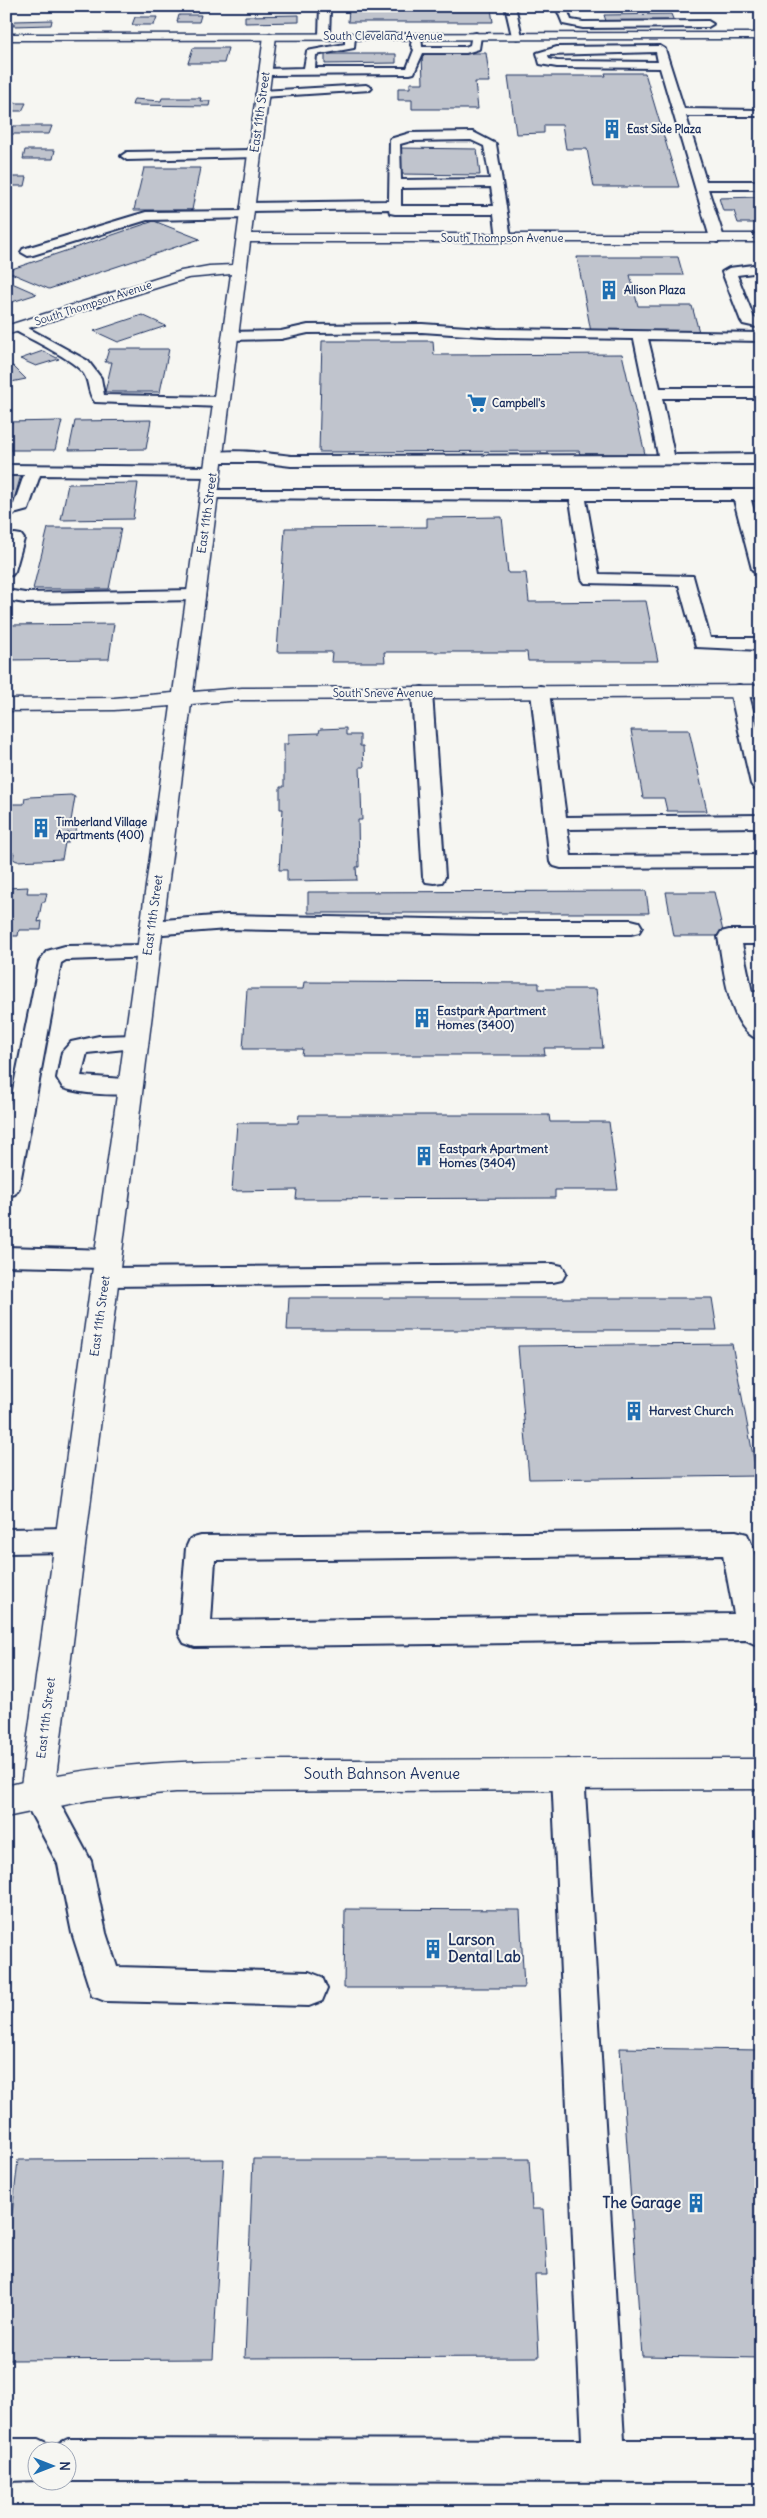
<svg xmlns="http://www.w3.org/2000/svg" width="767" height="2518" font-family="Delius,sans-serif">
	<style>
		.building { fill: #c0c4cd; stroke: #1b2f5e }
		.lines { fill: none; stroke-linecap: round; stroke-linejoin: round }
		.lane-casing { stroke: #1b2f5e; stroke-width: 4 }
		.street-casing { stroke: #1b2f5e; stroke-width: 3 }
		.secondary-casing { stroke: #1b2f5e; stroke-width: 3 }
		.primary-casing { stroke: #1b2f5e; stroke-width: 3 }
		.lane { fill: #f6f6f2; fill-rule: evenodd }
		.street { fill: #f6f6f2; fill-rule: evenodd }
		.secondary { fill: #f6f6f2; fill-rule: evenodd }
		.primary { fill: #f6f6f2; fill-rule: evenodd }
		.labels { text-anchor: middle; stroke-width: 4; stroke-linejoin: round; paint-order: stroke }
		.far-street-label { font-size: 11px; fill: #1b2f5e; stroke: #f6f6f2 }
		.far-poi-label { font-size: 11px; font-weight: bold; fill: #1b2f5e; stroke: #f6f6f2; text-anchor: start }
		.street-label { font-size: 12px; fill: #1b2f5e; stroke: #f6f6f2 }
		.poi-label { font-size: 12px; font-weight: bold; fill: #1b2f5e; stroke: #f6f6f2; text-anchor: start }
		.near-street-label { font-size: 15px; fill: #1b2f5e; stroke: #f6f6f2 }
		.near-poi-label { font-size: 15px; font-weight: bold; fill: #1b2f5e; stroke: #f6f6f2; text-anchor: start }
	</style>
	<rect width="100%" height="100%" fill="#f6f6f2"/>
	<filter id="ink" filterUnits="userSpaceOnUse"><feTurbulence type="fractalNoise" baseFrequency=".02" numOctaves="2"/><feDisplacementMap in="SourceGraphic" scale="10" xChannelSelector="R" yChannelSelector="G"/><feConvolveMatrix kernelMatrix="1 2 1 2 8 2 1 2 1" color-interpolation-filters="sRGB"/></filter>
	<g filter="url(#ink)">
		<g class="building">
			<polygon points="349,9 491,9 493,22 348,22"/>
			<polygon points="671,14 675,24 607,24 604,15"/>
			<polygon points="179,15 201,15 199,22 177,22"/>
			<polygon points="299,15 299,22 245,23 245,16"/>
			<polygon points="135,17 157,17 154,25 132,25"/>
			<polygon points="52,20 51,25 13,26 15,21"/>
			<polygon points="193,48 228,48 224,63 188,63"/>
			<polygon points="422,53 486,53 490,82 475,82 478,109 412,109 412,100 398,100 398,88 410,88 410,83 423,83"/>
			<polygon points="325,54 396,54 396,63 325,64"/>
			<polygon points="605,73 645,73 679,187 594,187 587,149 566,149 562,125 544,125 544,133 516,134 508,76 606,76"/>
			<polygon points="162,98 201,98 200,101 210,101 209,106 132,105 134,99 161,101"/>
			<polygon points="6,103 26,103 22,111 6,111"/>
			<polygon points="6,126 52,126 49,134 6,134"/>
			<polygon points="399,148 477,149 480,175 399,174"/>
			<polygon points="25,150 55,150 53,159 23,159"/>
			<polygon points="144,168 200,168 192,210 134,210"/>
			<polygon points="6,177 27,177 25,186 6,186"/>
			<polygon points="761,197 761,223 738,223 734,211 723,211 719,198"/>
			<polygon points="154,221 200,239 49,289 6,271"/>
			<polygon points="577,257 678,257 683,275 630,275 638,306 692,306 699,332 591,332"/>
			<polygon points="12,283 37,294 6,304 6,285"/>
			<polygon points="142,315 166,326 118,342 94,331"/>
			<polygon points="322,341 433,341 434,355 622,354 645,454 580,454 579,451 319,452"/>
			<polygon points="109,349 169,349 160,392 105,392 112,362 105,362"/>
			<polygon points="43,351 59,359 36,366 20,359"/>
			<polygon points="13,366 26,379 6,383 6,367"/>
			<polygon points="151,420 146,449 69,450 75,421"/>
			<polygon points="62,421 55,450 6,450 6,422"/>
			<polygon points="6,475 21,475 14,500 6,500"/>
			<polygon points="138,483 133,519 61,520 68,484"/>
			<polygon points="502,517 508,573 526,573 529,602 646,601 658,661 528,661 527,652 384,652 385,662 331,662 332,652 277,652 285,528 427,527 427,518"/>
			<polygon points="48,528 121,528 109,589 33,589"/>
			<polygon points="114,624 109,659 6,660 6,625"/>
			<polygon points="346,728 346,735 360,735 360,746 363,746 364,767 360,767 362,820 358,820 359,867 356,867 357,880 287,881 287,870 279,870 283,809 280,809 280,787 284,787 284,744 288,744 288,734 319,733 320,729"/>
			<polygon points="631,730 689,730 707,811 667,811 664,798 643,798"/>
			<polygon points="71,795 75,797 71,821 68,821 67,823 77,823 76,833 67,833 68,843 65,843 62,859 17,861 13,859 14,853 6,853 6,804 24,804 25,798 29,797"/>
			<polygon points="28,887 27,893 47,893 45,902 42,902 38,922 42,921 41,930 19,930 18,936 6,936 6,888"/>
			<polygon points="646,891 649,913 308,913 308,892"/>
			<polygon points="666,892 714,892 724,936 674,936"/>
			<polygon points="304,982 539,983 539,989 596,989 603,1048 544,1048 545,1055 302,1055 303,1049 243,1049 247,989 303,989"/>
			<polygon points="299,1115 549,1115 550,1122 609,1122 618,1190 555,1190 555,1198 296,1199 297,1190 232,1191 237,1123 298,1123"/>
			<polygon points="289,1298 712,1298 717,1330 287,1330"/>
			<polygon points="732,1344 757,1476 529,1479 518,1346"/>
			<polygon points="345,1909 520,1910 524,1988 344,1988"/>
			<polygon points="620,2048 761,2050 761,2358 642,2356"/>
			<polygon points="224,2159 213,2359 6,2360 6,2214 12,2214 18,2160"/>
			<polygon points="253,2159 529,2159 532,2209 543,2209 547,2275 535,2275 539,2357 245,2358"/>
		</g>
		<g class="lines">
			<defs>
				<g id="lane">
					<polygon points="320,6 389,6 384,9 330,10 329,36 324,39 319,36"/>
					<polygon points="505,6 515,6 522,36 521,38 517,39 512,36"/>
					<polygon points="566,6 571,20 583,22 708,21 713,24 708,27 583,28 563,24 556,7"/>
					<polygon points="350,33 355,36 354,48 316,55 315,68 407,68 414,50 411,45 413,34 421,34 422,47 465,47 470,45 472,34 476,33 481,36 479,49 466,53 423,53 414,73 410,74 265,75 259,72 265,69 304,68 307,51 345,44 345,36"/>
					<path d="M660,46L665,49L684,109L761,110V116H686L706,181H761V189H708L724,238L722,241L717,242L710,238L660,68L557,67L540,64L537,53L557,47ZM656,52L658,62L557,61L549,59L548,55Z"/>
					<polygon points="366,85 372,88 370,90 262,97 256,94 262,91"/>
					<path d="M473,132L496,144L511,238L509,241H499L497,238L494,214H395L390,213L389,209L247,211L241,207L247,203L389,201L390,139L410,133ZM471,140L484,146L490,179L401,180L400,144L411,141ZM491,187L494,206H401V188Z"/>
					<polygon points="254,150 260,154 258,157 127,160 121,156 127,152"/>
					<polygon points="246,211 251,212 252,215 251,218 147,220 33,255 28,256 21,252 23,249 146,212"/>
					<polygon points="761,264 761,272 737,275 754,318 761,320 761,328 743,324 741,321 722,272 729,268"/>
					<path d="M19,323L88,361L101,378L104,395L221,397L229,402L221,407L95,402C87,393 90,383 84,374C75,360 30,339 14,330L12,327Z"/>
					<path d="M422,324L497,329L761,333V341L648,339L660,388H761V398H662L674,455L761,454V464L291,466L258,462H214L206,457C214,446 276,454 291,456L658,455L634,339L497,337L422,332L308,333L281,339L230,340L223,336L230,332L281,331L308,325Z"/>
					<polygon points="6,465 212,467 220,472 212,477 40,475 28,510 6,516 6,506 14,504 24,475 6,475"/>
					<polygon points="209,490 761,490 761,500 751,500 761,537 761,574 755,573 752,569 734,500 586,500 599,574 693,576 710,638 761,638 761,650 696,647 679,585 585,583 582,579 570,500 203,498 201,495 203,492"/>
					<polygon points="15,534 21,535 24,539 15,571 12,575 6,576 6,540 9,535"/>
					<polygon points="6,590 25,593 196,590 202,591 205,595 202,599 196,600 25,603 6,600"/>
					<polygon points="739,685 746,687 748,691 761,741 761,790 754,788 751,784 730,691 732,687"/>
					<polygon points="540,686 547,688 549,692 566,817 761,815 761,827 567,829 571,856 761,855 761,867 561,868 554,866 550,862 531,692 533,688"/>
					<polygon points="422,687 429,689 432,693 445,877 442,882 434,883 426,882 423,877 412,693 415,689"/>
					<polygon points="227,915 483,920 631,920 639,922 642,927 639,932 631,934 483,934 227,929 151,935 143,933 140,928 143,923 151,921"/>
					<path d="M729,930H761V944H742L752,992H761V1006H756L761,1020V1040C728,1032 724,966 718,937L721,932Z"/>
					<polygon points="148,945 156,947 159,952 156,957 66,960 61,963 19,1188 15,1194 6,1197 6,1124 39,962 47,951 65,946"/>
					<path d="M136,1035L144,1037L148,1042L144,1047L87,1053L81,1076L138,1080L142,1086L138,1092C119,1097 82,1094 63,1088L57,1078L62,1052L71,1042L99,1036Z"/>
					<polygon points="6,1247 107,1250 116,1252 120,1259 116,1266 110,1268 553,1264 562,1266 566,1273 562,1280 553,1282 105,1286 96,1284 92,1277 96,1270 103,1268 6,1266"/>
					<polygon points="70,1528 81,1532 85,1540 81,1548 70,1552 6,1553 6,1529"/>
					<path d="M736,1531L747,1534C764,1568 761,1611 761,1647L746,1640L195,1647L184,1643L179,1634L186,1548L190,1539L201,1536ZM723,1555L734,1614L211,1621L215,1560Z"/>
					<polygon points="568,1759 580,1764 584,1774 624,2440 761,2440 761,2482 68,2481 68,2450 38,2450 39,2480 6,2481 6,2439 38,2439 53,2446 68,2439 582,2440 552,1774 556,1764"/>
					<polygon points="37,1778 49,1783 91,1861 106,1933 117,1967 309,1972 322,1977 327,1989 322,2001 309,2006 105,2001 92,1996 72,1933 58,1864 20,1793 25,1783"/>
				</g>
				<polygon id="street" points="270,33 276,36 251,234 761,234 761,242 250,242 193,692 242,688 761,685 761,697 242,700 191,704 54,1793 49,1804 37,1808 25,1804 20,1793 171,706 114,710 6,711 6,699 114,698 173,693 231,274 188,278 6,335 6,326 181,271 209,266 233,265 264,36"/>
				<g id="secondary">
					<polygon points="761,33 761,39 6,40 6,34"/>
					<path d="M761,1759V1789L176,1792L89,1800L6,1817V1786C121,1757 236,1760 354,1760C489,1759 625,1759 761,1759Z"/>
				</g>
				<polygon id="primary" points="754,6 761,6 761,12 757,11"/>
			</defs>
			<use href="#lane" class="lane-casing"/>
			<use href="#street" class="street-casing"/>
			<use href="#secondary" class="secondary-casing"/>
			<use href="#primary" class="primary-casing"/>
			<use href="#lane" class="lane"/>
			<use href="#street" class="street"/>
			<use href="#secondary" class="secondary"/>
			<use href="#primary" class="primary"/>
		</g>
	</g>
	<defs>
		<symbol id="building-bare" viewBox="-9 -9 18 18"><path d="M-4-6H4V6H1V3H-1V6H-4ZM-2.5-4.3h1.7v1.8h-1.7ZM.8-4.3h1.7v1.8H.8ZM-2.5-1h1.7V.8h-1.7ZM.8-1h1.7V.8H.8Z" fill="#1f6fb2" stroke="#f6f6f2" stroke-width="2.5" paint-order="stroke"/></symbol>
		<symbol id="supermarket-bare" viewBox="-9 -9 18 18"><path d="M-6-5.5h2.5l.6 2H6L4.5 2H-2.5L-4.4-4H-6ZM-1.5 3.2a1.3 1.3 0 1 0 .1 0ZM3 3.2a1.3 1.3 0 1 0 .1 0Z" fill="#1f6fb2" stroke="#f6f6f2" stroke-width="2.5" paint-order="stroke"/></symbol>
	</defs>
	<g fill-rule="evenodd">
		<use href="#building-bare" x="598" y="115" width="28" height="28"/>
		<use href="#building-bare" x="595" y="276" width="28" height="28"/>
		<use href="#supermarket-bare" x="463" y="389" width="28" height="28"/>
		<use href="#building-bare" x="27" y="814" width="28" height="28"/>
		<use href="#building-bare" x="408" y="1004" width="28" height="28"/>
		<use href="#building-bare" x="410" y="1142" width="28" height="28"/>
		<use href="#building-bare" x="620" y="1397" width="28" height="28"/>
		<use href="#building-bare" x="419" y="1935" width="28" height="28"/>
		<use href="#building-bare" x="682" y="2189" width="28" height="28"/>
	</g>
	<g class="labels">
		<g class="far-street-label">
			<text x="383" y="40">South Cleveland Avenue</text>
			<text x="502" y="242">South Thompson Avenue</text>
			<text transform="translate(93 303) rotate(-18)" y="4">South Thompson Avenue</text>
			<text x="383" y="697">South Sneve Avenue</text>
		</g>
		<g class="far-poi-label">
			<text x="627" y="133">East Side Plaza</text>
			<text x="624" y="294">Allison Plaza</text>
			<text x="492" y="407">Campbell's</text>
			<text x="56" y="826">Timberland Village<tspan x="56" dy="13">Apartments (400)</tspan></text>
		</g>
		<g class="street-label">
			<text transform="translate(260 112) rotate(-82)" y="4">East 11th Street</text>
			<text transform="translate(207 513) rotate(-82)" y="4">East 11th Street</text>
			<text transform="translate(153 915) rotate(-82)" y="4">East 11th Street</text>
			<text transform="translate(100 1316) rotate(-82)" y="4">East 11th Street</text>
			<text transform="translate(46 1718) rotate(-83)" y="4">East 11th Street</text>
		</g>
		<g class="poi-label">
			<text x="437" y="1015">Eastpark Apartment<tspan x="437" dy="14">Homes (3400)</tspan></text>
			<text x="439" y="1153">Eastpark Apartment<tspan x="439" dy="14">Homes (3404)</tspan></text>
			<text x="649" y="1415">Harvest Church</text>
		</g>
		<g class="near-street-label">
			<text x="382" y="1779">South Bahnson Avenue</text>
		</g>
		<g class="near-poi-label">
			<text x="448" y="1945">Larson<tspan x="448" dy="17">Dental Lab</tspan></text>
			<text x="681" y="2208" text-anchor="end">The Garage</text>
		</g>
	</g>
	<rect width="767" height="2518" fill="none" stroke="#f6f6f2" stroke-width="25"/>
	<rect x="12" y="12" width="742" height="2493" fill="none" stroke="#1b2f5e" stroke-width="2" filter="url(#ink)"/>
	<g transform="translate(52 2466) rotate(90)"><circle r="24" fill="#f6f6f2" stroke="#9ea6b7"/>
	<path d="M0-4L9 19L0 12L-9 19Z" fill="#1f6fb2"/>
	<text y="-8" font-size="14" font-weight="bold" text-anchor="middle" fill="#1b2f5e">N</text>
	</g>
</svg>
